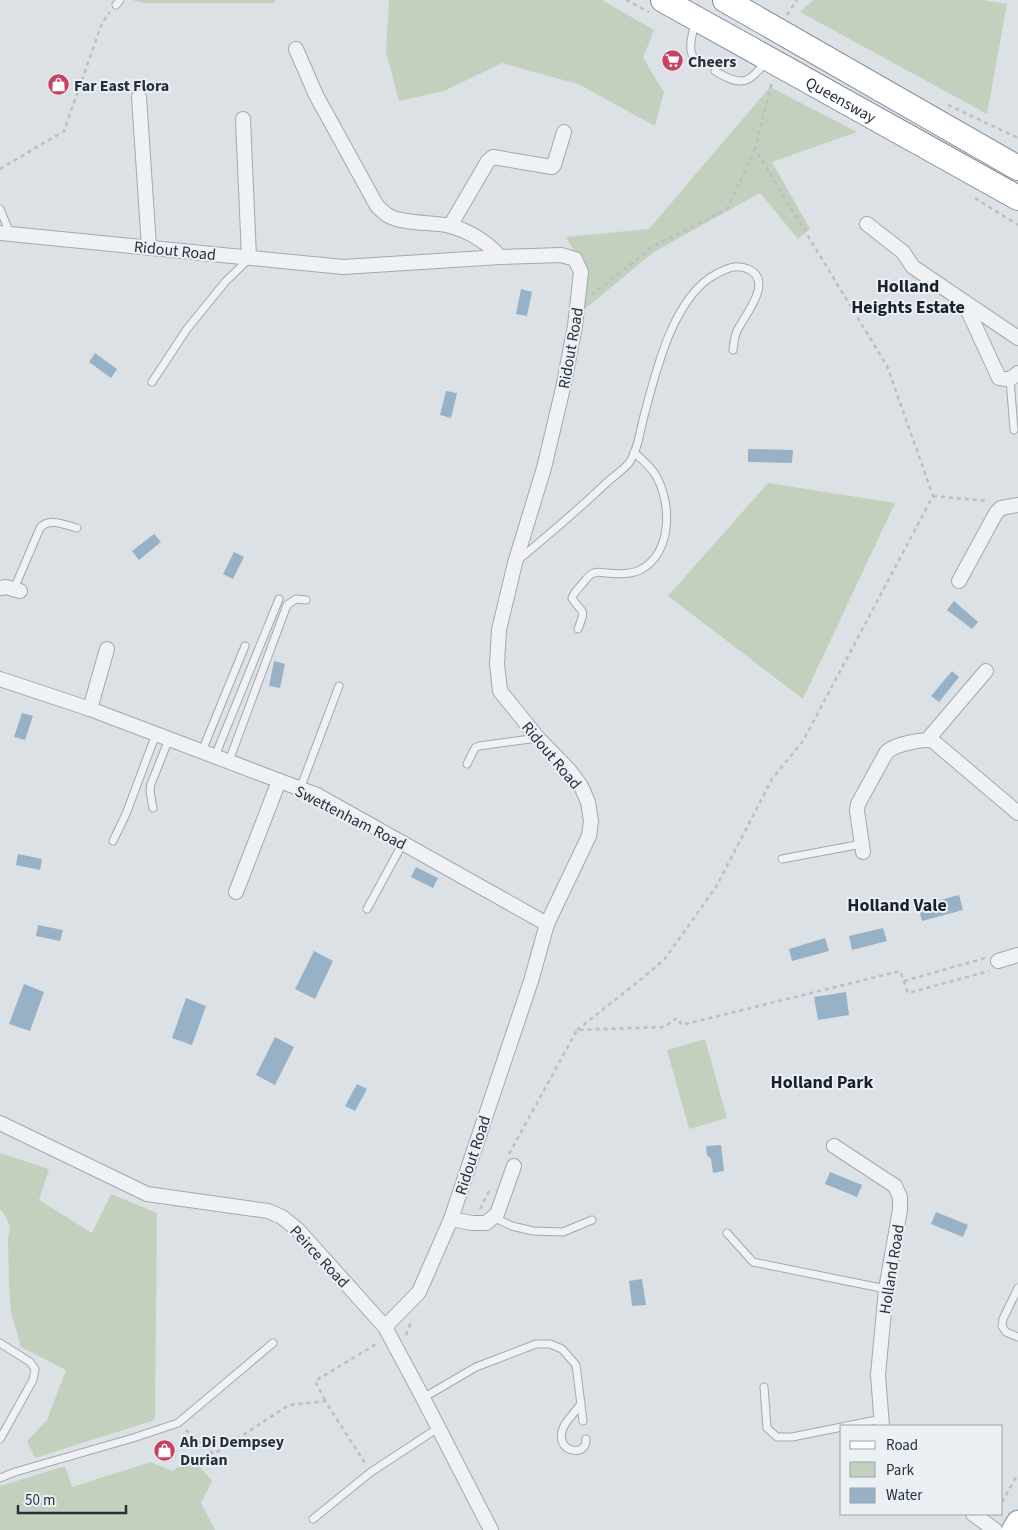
<svg xmlns="http://www.w3.org/2000/svg" width="1018" height="1530" font-family="'Source Sans 3',sans-serif">
	<style>
		.green { fill: #c4d0be }
		.water { fill: #97b1c6 }
		.lines { fill: none; stroke-linecap: round; stroke-linejoin: round }
		.service-casing { stroke: #a2a8b0; stroke-width: 9 }
		.minor-casing { stroke: #a2a8b0; stroke-width: 16 }
		.primary-casing { stroke: #9ca6b1; stroke-width: 25 }
		.trunk-casing { stroke: #848f9c; stroke-width: 26 }
		.path { stroke: #bbbfc5; stroke-width: 2.5; stroke-dasharray: 4 4; stroke-linecap: butt }
		.service { stroke: #eff1f5; stroke-width: 7 }
		.minor { stroke: #eff1f5; stroke-width: 14 }
		.primary { stroke: #fff; stroke-width: 22 }
		.trunk { stroke: #fff; stroke-width: 24 }
		.labels { text-anchor: middle; stroke-width: 4; stroke-linejoin: round; paint-order: stroke }
		.poi-label { font-size: 16px; font-weight: bold; fill: #26303c; stroke: #ebf0f4; text-anchor: start }
		.street-label { font-size: 16px; fill: #26303c; stroke: #ebf0f4 }
		.neighbourhood-label { font-size: 18px; font-weight: bold; fill: #19212d; stroke: #ebf0f4 }
	</style>
	<rect width="100%" height="100%" fill="#dce1e6"/>
	<g class="green">
		<polygon points="132,0 275,0 275,3 144,3"/>
		<polygon points="389,0 602,0 654,30 643,58 664,92 655,126 578,84 502,63 444,91 399,101 386,52"/>
		<polygon points="813,0 982,0 1007,4 987,114 800,12"/>
		<polygon points="770,87 857,132 772,162 810,229 798,239 760,193 654,252 581,312 584,270 566,237 649,229"/>
		<polygon points="768,483 895,503 803,699 668,596"/>
		<polygon points="705,1039 727,1118 689,1129 667,1050"/>
		<polygon points="0,1153 49,1169 39,1200 92,1233 111,1194 157,1213 155,1420 35,1458 27,1441 47,1420 66,1370 21,1347 11,1312 9,1286 8,1239 10,1226 6,1217 0,1209"/>
		<polygon points="192,1458 212,1481 201,1503 215,1530 0,1530 0,1486 65,1466 72,1487 151,1462 172,1471"/>
	</g>
	<g class="water">
		<polygon points="521,289 532,292 527,316 516,314"/>
		<polygon points="95,353 117,369 111,378 89,362"/>
		<polygon points="446,391 457,393 451,418 440,415"/>
		<polygon points="748,449 793,450 792,463 748,462"/>
		<polygon points="154,534 161,542 139,560 132,551"/>
		<polygon points="234,552 244,557 233,579 223,574"/>
		<polygon points="954,601 978,622 972,629 947,610"/>
		<polygon points="274,661 285,664 280,688 269,686"/>
		<polygon points="952,671 959,677 939,702 931,696"/>
		<polygon points="22,713 33,716 25,740 14,737"/>
		<polygon points="18,854 42,859 40,870 16,865"/>
		<polygon points="416,867 438,878 433,888 411,877"/>
		<polygon points="959,895 963,910 922,921 918,906"/>
		<polygon points="38,925 63,930 60,941 36,936"/>
		<polygon points="883,928 887,941 852,950 849,936"/>
		<polygon points="825,938 829,951 792,961 789,949"/>
		<polygon points="314,951 333,961 315,999 295,989"/>
		<polygon points="24,984 44,992 30,1031 9,1024"/>
		<polygon points="846,992 849,1015 818,1020 814,997"/>
		<polygon points="186,998 206,1006 192,1045 172,1038"/>
		<polygon points="275,1037 294,1047 275,1085 256,1075"/>
		<polygon points="357,1084 367,1089 355,1111 345,1106"/>
		<polygon points="721,1145 724,1171 713,1173 711,1159 707,1155 706,1146"/>
		<polygon points="830,1172 862,1185 857,1197 825,1184"/>
		<polygon points="936,1212 968,1225 963,1237 931,1224"/>
		<polygon points="642,1279 646,1305 632,1306 629,1281"/>
	</g>
	<g class="lines">
		<defs>
			<g id="service">
				<polyline points="116,5 120,0"/>
				<path d="M695,23C692,36 687,49 695,60"/>
				<path d="M715,71C742,87 747,84 767,61"/>
				<polyline points="0,209 10,233"/>
				<polyline points="1010,379 1014,430"/>
				<polyline points="152,382 187,329 226,281 250,258"/>
				<path d="M517,561C547,536 576,512 603,486C611,478 622,471 629,463C638,450 640,431 644,416C656,371 673,297 716,274C728,268 736,264 748,269C775,281 744,316 737,331C734,337 734,344 733,350"/>
				<path d="M14,589L40,528C49,517 65,525 77,528"/>
				<path d="M578,629C587,606 582,615 572,598C574,592 579,588 583,583C586,579 590,574 594,573C598,571 602,573 606,573C616,574 630,575 640,570C673,553 672,502 655,474C649,465 641,459 634,452"/>
				<polyline points="202,751 245,646"/>
				<polyline points="215,756 279,599"/>
				<polyline points="229,761 287,605 296,599 306,600"/>
				<polyline points="467,764 475,748 479,746 538,738"/>
				<polyline points="300,789 339,686"/>
				<polyline points="153,808 150,791 151,784 169,739"/>
				<polyline points="113,841 126,814 156,734"/>
				<polyline points="782,859 862,844"/>
				<polyline points="367,909 403,843"/>
				<polyline points="493,1217 512,1226 533,1231 563,1232 592,1220"/>
				<polyline points="727,1233 753,1262 886,1289"/>
				<polyline points="1018,1288 1003,1319 1002,1326 1006,1332 1018,1337"/>
				<polyline points="0,1343 30,1362 35,1369 33,1380 0,1439"/>
				<polyline points="764,1387 767,1428 777,1437 792,1437 842,1427"/>
				<polyline points="423,1398 476,1367 536,1344 550,1344 562,1349 576,1365 583,1421"/>
				<path d="M581,1403C574,1416 558,1425 562,1441C566,1454 587,1454 586,1439"/>
				<polyline points="846,1426 882,1419"/>
				<polyline points="0,1478 15,1472 133,1438 178,1423 273,1343"/>
				<polyline points="313,1519 371,1472 438,1428"/>
			</g>
			<g id="minor">
				<path d="M296,49L316,95L377,206C381,210 385,214 389,216C403,224 435,222 451,226C471,232 487,242 500,257"/>
				<polyline points="139,97 149,247"/>
				<polyline points="243,119 249,257"/>
				<polyline points="867,224 903,252 913,267 1018,338"/>
				<polyline points="450,226 488,161 493,157 499,158 552,167 554,165 564,132"/>
				<polyline points="0,233 343,267 500,257 561,255 575,259 581,272 575,326 563,388 544,468 515,563 499,630 497,664 500,691 538,738 569,770 581,786 588,802 591,821 589,836 547,924 531,981 451,1219 419,1292 385,1327"/>
				<path d="M964,302L999,378C1008,380 1012,379 1018,373"/>
				<polyline points="959,581 996,513 1001,508 1018,505"/>
				<polyline points="0,588 6,587 20,591"/>
				<polyline points="0,679 90,709 317,795 547,924"/>
				<polyline points="90,709 107,649"/>
				<polyline points="928,739 986,671"/>
				<path d="M863,852L857,811L858,804L886,753C892,745 924,738 933,741L1018,813"/>
				<polyline points="236,892 279,781"/>
				<polyline points="998,961 1018,955"/>
				<polyline points="0,1123 147,1194 268,1211 282,1217 298,1230 385,1327 423,1398 491,1530"/>
				<polyline points="834,1146 895,1186 900,1197 900,1210 886,1289 878,1375 882,1426"/>
				<polyline points="451,1219 472,1223 486,1223 497,1214 514,1166"/>
				<polyline points="973,1514 995,1530"/>
			</g>
			<polyline id="primary" points="1013,1530 1018,1522"/>
			<g id="trunk">
				<path id="s1" d="M663,0L1018,198"/>
				<polyline points="725,0 1018,168"/>
			</g>
		</defs>
		<use href="#service" class="service-casing"/>
		<use href="#minor" class="minor-casing"/>
		<use href="#primary" class="primary-casing"/>
		<use href="#trunk" class="trunk-casing"/>
		<g class="path">
			<polyline points="626,0 649,12"/>
			<polyline points="787,15 797,0"/>
			<polyline points="948,105 1018,138"/>
			<polyline points="0,169 64,131 102,23 110,12"/>
			<polyline points="975,198 1018,225"/>
			<polyline points="592,295 652,247 727,209 755,149"/>
			<polyline points="933,496 989,501"/>
			<polyline points="904,981 985,958"/>
			<polyline points="577,1030 639,981 664,960 716,887 772,779 803,741 933,496 887,366 755,149 772,82"/>
			<polyline points="509,1154 577,1030 664,1027 677,1018 682,1025 900,971 908,993 989,971"/>
			<polyline points="480,1209 489,1191"/>
			<polyline points="406,1335 411,1322"/>
			<polyline points="325,1400 315,1381 378,1343"/>
			<polyline points="186,1430 214,1454 289,1405 325,1401 365,1463"/>
			<polyline points="1002,1502 1018,1474"/>
		</g>
		<use href="#service" class="service"/>
		<use href="#minor" class="minor"/>
		<use href="#primary" class="primary"/>
		<use href="#trunk" class="trunk"/>
	</g>
	<defs>
		<symbol id="supermarket-disc" viewBox="-11 -11 22 22"><circle r="9.5" fill="#ca4261" stroke="#ebf0f4"/><path d="M-6-5.5h2.5l.6 2H6L4.5 2H-2.5L-4.4-4H-6ZM-1.5 3.2a1.3 1.3 0 1 0 .1 0ZM3 3.2a1.3 1.3 0 1 0 .1 0Z" fill="#fff"/></symbol>
		<symbol id="shop-disc" viewBox="-11 -11 22 22"><circle r="9.5" fill="#ca4261" stroke="#ebf0f4"/><path d="M-5-2.5h2.3a2.7 3.5 0 0 1 5.4 0H5L5.5 6h-11ZM-1.5-2.5h3a1.5 2.3 0 0 0-3 0Z" fill="#fff"/></symbol>
	</defs>
	<g fill-rule="evenodd">
		<use href="#supermarket-disc" x="660" y="48" width="25" height="25"/>
		<use href="#shop-disc" x="46" y="72" width="25" height="25"/>
		<use href="#shop-disc" x="152" y="1438" width="25" height="25"/>
	</g>
	<g class="labels">
		<g class="poi-label">
			<text x="688" y="67">Cheers</text>
			<text x="74" y="91">Far East Flora</text>
			<text x="180" y="1447">Ah Di Dempsey<tspan x="180" dy="18">Durian</tspan></text>
		</g>
		<g class="street-label">
			<text dy="6" stroke="none"><textPath href="#s1" startOffset="204">Queensway</textPath></text>
			<text transform="translate(175 250) rotate(6)" y="6">Ridout Road</text>
			<text transform="translate(570 348) rotate(-80)" y="6">Ridout Road</text>
			<text transform="translate(552 755) rotate(50)" y="6">Ridout Road</text>
			<text transform="translate(351 817) rotate(27)" y="6">Swettenham Road</text>
			<text transform="translate(472 1155) rotate(-72)" y="6">Ridout Road</text>
			<text transform="translate(320 1256) rotate(47)" y="6">Peirce Road</text>
			<text transform="translate(891 1269) rotate(-81)" y="6">Holland Road</text>
		</g>
		<g class="neighbourhood-label">
			<text x="908" y="292">Holland<tspan x="908" dy="21">Heights Estate</tspan></text>
			<text x="897" y="911">Holland Vale</text>
			<text x="822" y="1088">Holland Park</text>
		</g>
	</g>
	<rect x="840" y="1425" width="162" height="90" fill="#ebf0f4" stroke="#9ca3aa"/>
	<rect x="850" y="1441" width="25" height="8" fill="#ffffff" stroke="#9ca3aa"/>
	<text x="886" y="1450" font-size="15" fill="#26303c">Road</text>
	<rect x="850" y="1462" width="25" height="15" fill="#c4d0be" stroke="#9ca3aa"/>
	<text x="886" y="1475" font-size="15" fill="#26303c">Park</text>
	<rect x="850" y="1488" width="25" height="15" fill="#97b1c6" stroke="#9ca3aa"/>
	<text x="886" y="1500" font-size="15" fill="#26303c">Water</text>
	<path d="M18 1505v8h108v-8" fill="none" stroke="#26303c" stroke-width="2.5"/>
	<text x="25" y="1505" font-size="15" fill="#26303c" stroke="#ebf0f4" stroke-width="4" paint-order="stroke">50 m</text>
</svg>
